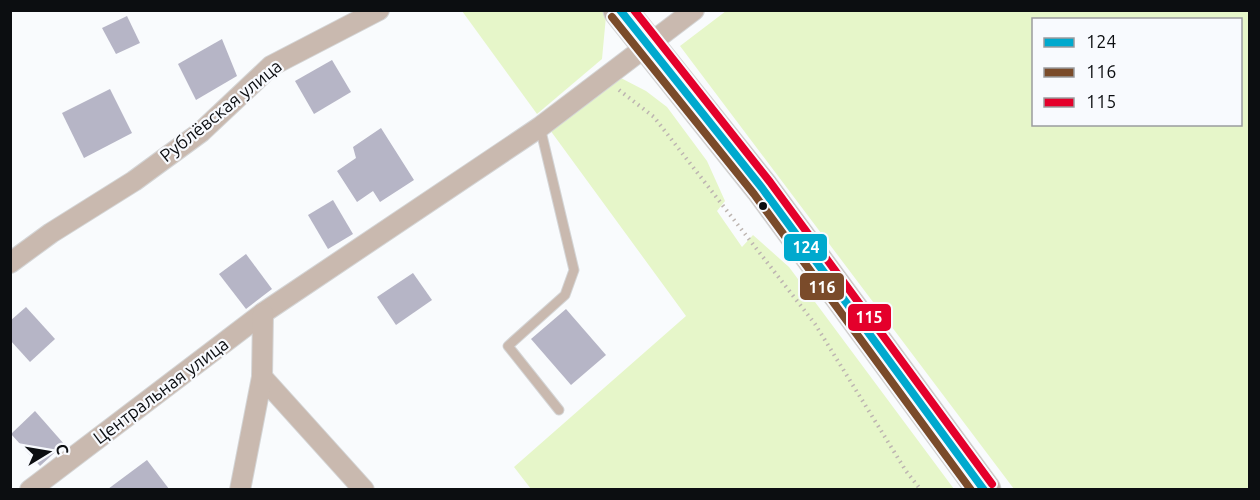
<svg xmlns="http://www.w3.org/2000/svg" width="1260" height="500" font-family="Ubuntu,sans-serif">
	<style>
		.green { fill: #e6f6c9; fill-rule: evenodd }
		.building { fill: #b6b5c6 }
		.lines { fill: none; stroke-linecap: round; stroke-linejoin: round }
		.lane-casing { stroke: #d4d5d6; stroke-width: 11 }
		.street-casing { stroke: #d4d5d6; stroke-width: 22 }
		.highway-casing { stroke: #d4d5d6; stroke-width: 35 }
		.path { stroke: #bdb5b1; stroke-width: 4; stroke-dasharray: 1.5 4.5; stroke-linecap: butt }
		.lane { stroke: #c9b9af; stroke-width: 9 }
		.street { stroke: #c9b9af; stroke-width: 20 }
		.highway { stroke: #c2b6ae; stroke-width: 33 }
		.bus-1-casing { stroke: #f8fafe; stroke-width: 12 }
		.bus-2-casing { stroke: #f8fafe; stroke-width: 12 }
		.bus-3-casing { stroke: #f8fafe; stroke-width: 12 }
		.bus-1 { stroke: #00a9ce; stroke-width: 8 }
		.bus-2 { stroke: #7a4b2a; stroke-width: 8 }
		.bus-3 { stroke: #e4002b; stroke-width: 8 }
		.bus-dot { fill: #0c0e11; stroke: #f8fafe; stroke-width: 2 }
		.labels { text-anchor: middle; stroke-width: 4.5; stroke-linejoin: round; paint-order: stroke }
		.street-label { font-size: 18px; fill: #0c0e11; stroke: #f8fafe }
		.line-badge { stroke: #f8fafe; stroke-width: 2 }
		.badge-label { font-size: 16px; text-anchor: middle; font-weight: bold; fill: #fff }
	</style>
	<rect width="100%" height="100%" fill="#f9fbfd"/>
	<g class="green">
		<polygon points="462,11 602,11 606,16 602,59 537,114"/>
		<path d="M726,11H1249V489H1014L680,46ZM1034,20H1240V124H1034Z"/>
		<polygon points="617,76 646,91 667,107 707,161 725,201 717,211 742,247 753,235 789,267 954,489 531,489 514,467 686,316 550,130"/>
	</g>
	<g class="building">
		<polygon points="127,16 140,43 116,54 102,28"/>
		<polygon points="222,39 237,76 196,100 178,64"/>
		<polygon points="332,60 351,92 314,114 295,81"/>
		<polygon points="110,89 132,133 84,158 62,113"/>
		<polygon points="381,128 414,180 380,202 373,191 357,202 337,171 356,158 353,147"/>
		<polygon points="333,200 353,234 328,249 308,215"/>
		<polygon points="246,254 272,289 246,309 219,274"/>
		<polygon points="413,273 432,300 396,325 377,297"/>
		<polygon points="26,307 55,339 30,362 10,340 10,321"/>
		<polygon points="566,309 606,355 571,385 531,339"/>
		<polygon points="35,411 64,444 40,466 11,434"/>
		<polygon points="147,460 169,489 108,489"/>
	</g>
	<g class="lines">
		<defs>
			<polyline id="lane" points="540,127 574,270 565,295 508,346 559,410"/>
			<g id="street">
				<polyline points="10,263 51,233 134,181 201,132 271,66 379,10"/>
				<polyline points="262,377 364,490"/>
				<polyline points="30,490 263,313 540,127 694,10"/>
				<polyline points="240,490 262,377 263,313"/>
			</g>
			<polyline id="highway" points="620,10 762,188 984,490"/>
		</defs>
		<use href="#lane" class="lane-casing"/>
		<use href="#street" class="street-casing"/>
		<use href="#highway" class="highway-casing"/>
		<polyline class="path" points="619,90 654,117 815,324 906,471 921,490"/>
		<use href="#lane" class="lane"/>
		<use href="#street" class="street"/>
		<use href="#highway" class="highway"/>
		<defs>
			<polyline id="bus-1" points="620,10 762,188 984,490"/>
			<polyline id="bus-2" points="612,17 754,194 971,490"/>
			<polyline id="bus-3" points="634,10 770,182 992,484"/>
		</defs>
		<use href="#bus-1" class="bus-1-casing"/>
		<use href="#bus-2" class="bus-2-casing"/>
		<use href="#bus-3" class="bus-3-casing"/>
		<use href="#bus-1" class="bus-1"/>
		<use href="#bus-2" class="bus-2"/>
		<use href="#bus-3" class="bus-3"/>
	</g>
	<circle class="bus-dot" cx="763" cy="206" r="5"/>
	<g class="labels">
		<g class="street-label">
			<text transform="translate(221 111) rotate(-39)" y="6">Рублёвская улица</text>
			<text transform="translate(161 391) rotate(-37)" y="6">Центральная улица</text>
		</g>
	</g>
	<g class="line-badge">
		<rect x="783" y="233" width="45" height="29" rx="6" fill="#00a9ce"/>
		<rect x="799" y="272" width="46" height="29" rx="6" fill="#7a4b2a"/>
		<rect x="847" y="303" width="45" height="29" rx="6" fill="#e4002b"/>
	</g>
	<g class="badge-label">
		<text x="806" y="253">124</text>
		<text x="822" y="293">116</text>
		<text x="869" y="323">115</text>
	</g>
	<rect width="1260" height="500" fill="none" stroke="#0c0e11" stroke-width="24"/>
	<rect x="1032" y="18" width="210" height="108" fill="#f8fafe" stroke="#9a9c9f" stroke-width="1.5"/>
	<rect x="1044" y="38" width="30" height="9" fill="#00a9ce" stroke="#9a9c9f" stroke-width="1.5"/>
	<text x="1086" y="48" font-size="18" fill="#0c0e11">124</text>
	<rect x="1044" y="68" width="30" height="9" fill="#7a4b2a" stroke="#9a9c9f" stroke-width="1.5"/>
	<text x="1086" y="78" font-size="18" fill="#0c0e11">116</text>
	<rect x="1044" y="98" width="30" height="9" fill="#e4002b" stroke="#9a9c9f" stroke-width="1.5"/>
	<text x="1086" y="108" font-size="18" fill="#0c0e11">115</text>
	<g transform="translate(48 452) rotate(79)" stroke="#f8fafe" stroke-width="4.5" paint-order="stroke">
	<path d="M0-4.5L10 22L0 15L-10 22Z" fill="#0c0e11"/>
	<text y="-9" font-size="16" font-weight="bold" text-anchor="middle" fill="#0c0e11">С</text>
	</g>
</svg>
